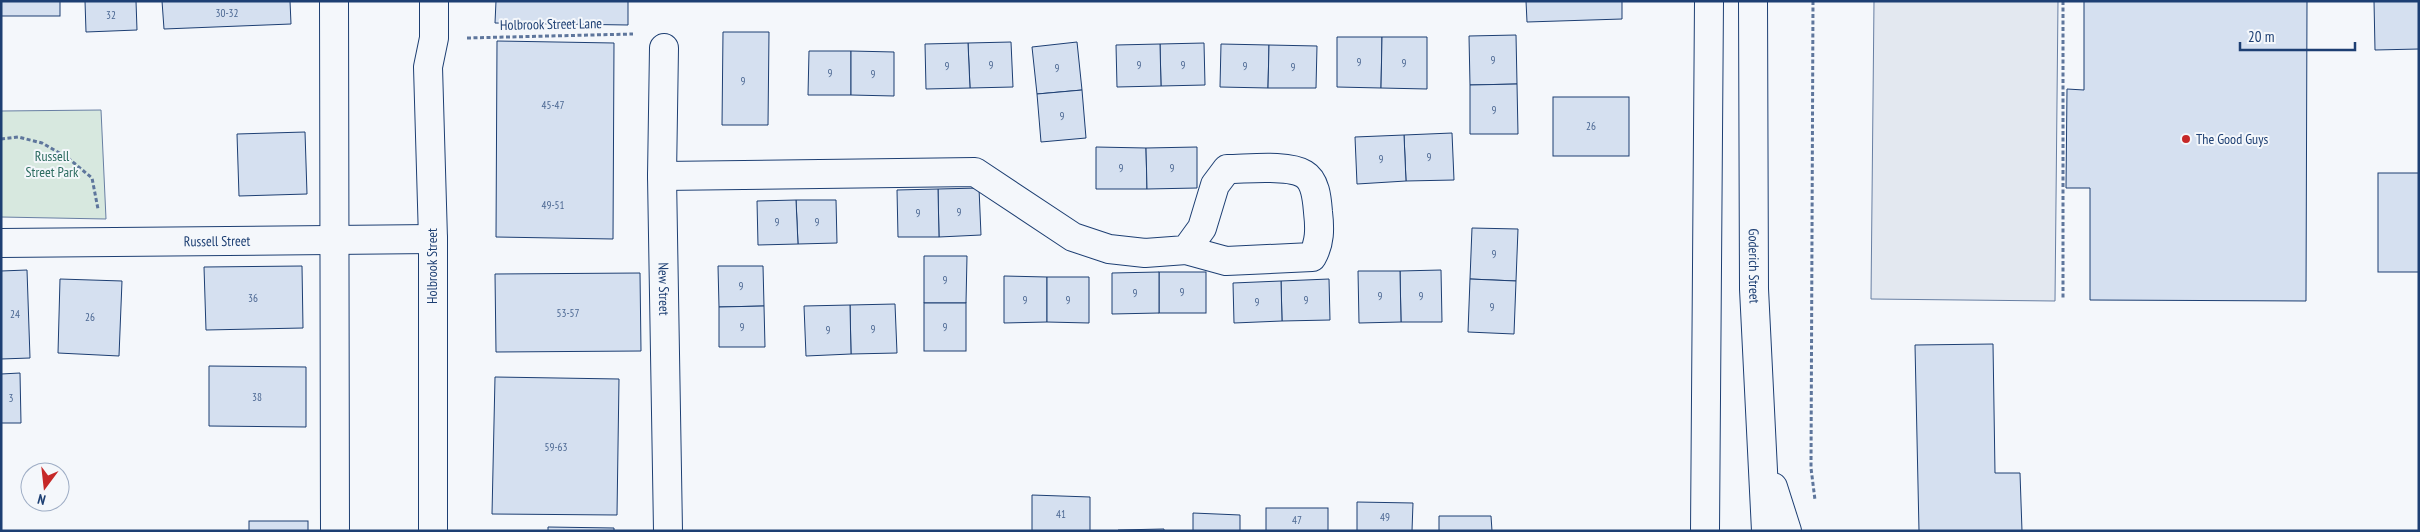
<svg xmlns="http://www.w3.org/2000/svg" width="2420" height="532" font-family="'PT Sans Narrow',sans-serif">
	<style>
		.green { fill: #d7e8df; stroke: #687fa3 }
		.parking { fill: #e3e8f0; stroke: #687fa3 }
		.building { fill: #d5e0f0; stroke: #1d3f73 }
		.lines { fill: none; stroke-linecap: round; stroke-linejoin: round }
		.minor-casing { stroke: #1d3f73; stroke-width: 30 }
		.highway-casing { stroke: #1d3f73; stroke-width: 30 }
		.path { stroke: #5e769c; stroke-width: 3; stroke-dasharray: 4 2.5; stroke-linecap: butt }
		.minor { stroke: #f4f7fb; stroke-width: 28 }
		.highway { stroke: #f4f7fb; stroke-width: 28 }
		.poi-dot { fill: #c62828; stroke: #f4f7fb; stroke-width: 2 }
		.labels { text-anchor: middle; stroke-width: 4; stroke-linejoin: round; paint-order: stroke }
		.number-label { font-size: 11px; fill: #4b6792 }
		.street-label { font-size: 14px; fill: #1d3f73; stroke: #f4f7fb }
		.poi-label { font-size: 14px; fill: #1d3f73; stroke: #f4f7fb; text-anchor: start }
		.park-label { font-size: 14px; fill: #2c6c60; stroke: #f4f7fb }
	</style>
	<rect width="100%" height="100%" fill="#f4f7fb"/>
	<polygon class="green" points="101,110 106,219 1,217 1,111"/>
	<polygon class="parking" points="1874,1 2058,1 2055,301 1871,299"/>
	<g class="building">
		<rect x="1" y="1" width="59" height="15"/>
		<polygon points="85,1 136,1 137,30 86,32"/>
		<polygon points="162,1 290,1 291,24 164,29"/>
		<polygon points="496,1 628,1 628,25 495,23"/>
		<polygon points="1526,1 1622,1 1622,19 1527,22"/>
		<polygon points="2084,1 2307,1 2306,301 2090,300 2090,188 2066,188 2067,89 2084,90"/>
		<polygon points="2374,1 2419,1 2419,49 2375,50"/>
		<polygon points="723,32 769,32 768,125 722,125"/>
		<polygon points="1516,35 1517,84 1470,85 1469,36"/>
		<polygon points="1337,37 1382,37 1381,88 1337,87"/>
		<polygon points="1382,37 1427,37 1427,89 1381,88"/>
		<polygon points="497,41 614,43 613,239 496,237"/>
		<polygon points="1011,42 1013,87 970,88 968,43"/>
		<polygon points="1077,42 1082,90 1037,94 1032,47"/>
		<polygon points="968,43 970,88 926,89 925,44"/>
		<polygon points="1204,43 1205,85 1161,86 1160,44"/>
		<polygon points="1160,44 1161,86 1117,87 1116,45"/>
		<polygon points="1221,44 1269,45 1268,88 1220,87"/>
		<polygon points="1269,45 1317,46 1316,88 1268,88"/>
		<polygon points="809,51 851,51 851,95 808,95"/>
		<polygon points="851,51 894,52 894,96 851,95"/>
		<polygon points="1517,84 1518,134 1470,134 1470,85"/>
		<polygon points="1082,90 1086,138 1041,142 1037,94"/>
		<rect x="1553" y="97" width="76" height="59"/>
		<polygon points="305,132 307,194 239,196 237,134"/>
		<polygon points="1452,133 1454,180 1406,181 1404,135"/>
		<polygon points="1404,135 1406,181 1357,184 1355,137"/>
		<polygon points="1096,147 1146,148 1147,189 1096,189"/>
		<polygon points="1197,147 1197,188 1147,189 1146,148"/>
		<rect x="2378" y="173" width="41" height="99"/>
		<polygon points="979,188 981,235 939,237 938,189"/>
		<polygon points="938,189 939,237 898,237 897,190"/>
		<polygon points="796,200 836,200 837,243 798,244"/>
		<polygon points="796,200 798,244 758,245 757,201"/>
		<polygon points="1472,228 1518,229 1516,281 1470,279"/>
		<polygon points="924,256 967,256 966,303 924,303"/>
		<polygon points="302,266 303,328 206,330 204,267"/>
		<polygon points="718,266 763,266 764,306 719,307"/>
		<polygon points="27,270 30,358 1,359 1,271"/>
		<polygon points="1441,270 1442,322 1401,322 1400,271"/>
		<polygon points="1358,271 1400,271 1401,322 1359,323"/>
		<rect x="1159" y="272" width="47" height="41"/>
		<polygon points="1159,272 1159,313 1112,314 1112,273"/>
		<polygon points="640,273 641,351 496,352 495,274"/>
		<polygon points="1004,276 1047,277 1047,322 1004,323"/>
		<polygon points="1047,277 1089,277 1089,323 1047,322"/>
		<polygon points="60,279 122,281 119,356 58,353"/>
		<polygon points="1329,279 1330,320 1282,321 1281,281"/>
		<polygon points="1470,279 1516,281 1514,334 1468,332"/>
		<polygon points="1281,281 1282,321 1234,323 1233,283"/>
		<rect x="924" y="303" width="42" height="48"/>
		<polygon points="895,304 897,353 851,354 850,305"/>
		<polygon points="850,305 851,354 806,356 804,306"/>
		<polygon points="764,306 765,347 719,347 719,307"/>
		<polygon points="1993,344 1995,473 2020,473 2022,531 1919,531 1915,345"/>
		<polygon points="209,366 306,367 306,427 209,426"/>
		<polygon points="20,373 21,423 1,423 1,374"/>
		<polygon points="495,377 619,379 617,515 492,514"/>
		<polygon points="1032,495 1090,497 1090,531 1032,531"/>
		<polygon points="1357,502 1413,503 1412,531 1357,531"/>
		<rect x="1266" y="508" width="62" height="23"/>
		<polygon points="1193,513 1240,515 1240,531 1193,531"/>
		<polygon points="1439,516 1491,516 1492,531 1439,531"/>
		<rect x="249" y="521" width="59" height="10"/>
		<polygon points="548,527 614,528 614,531 548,531"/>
		<polygon points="1164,529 1164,531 1118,531 1118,530"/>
	</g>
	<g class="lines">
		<defs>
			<g id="minor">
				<polyline points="334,1 335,531"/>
				<path id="s1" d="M664,48L662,176L668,531"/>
				<path d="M662,176L975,172L1073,237L1109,249L1145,253L1186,250L1226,261L1312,257C1320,243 1320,229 1318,212C1317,200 1316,181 1304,174C1288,164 1247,169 1227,169L1215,185L1202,228L1186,250"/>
				<path id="s2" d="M1,243L433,239"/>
				<polyline points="433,531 433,239 428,67 434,38 434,1"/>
			</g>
			<g id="highway">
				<path id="s3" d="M1753,1L1754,289L1766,531"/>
				<polyline points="1773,487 1787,531"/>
				<polyline points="1705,531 1709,1"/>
			</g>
		</defs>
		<use href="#minor" class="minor-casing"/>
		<use href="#highway" class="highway-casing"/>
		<g class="path">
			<polyline points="1813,1 1811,468 1815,500"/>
			<polyline points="2063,1 2063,300"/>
			<polyline points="467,38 633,34"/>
			<polyline points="1,139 18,137 42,143 68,158 92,178 98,209"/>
		</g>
		<use href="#minor" class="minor"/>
		<use href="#highway" class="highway"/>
	</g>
	<circle class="poi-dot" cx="2186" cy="139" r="5"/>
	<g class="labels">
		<g class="number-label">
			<text x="227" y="17">30-32</text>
			<text x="111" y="19">32</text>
			<text x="1493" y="64">9</text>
			<text x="1359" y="66">9</text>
			<text x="1404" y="67">9</text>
			<text x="991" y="69">9</text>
			<text x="1139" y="69">9</text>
			<text x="1183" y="69">9</text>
			<text x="947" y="70">9</text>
			<text x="1245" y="70">9</text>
			<text x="1293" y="71">9</text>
			<text x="1057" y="72">9</text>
			<text x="830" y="77">9</text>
			<text x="873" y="78">9</text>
			<text x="743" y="85">9</text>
			<text x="553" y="109">45-47</text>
			<text x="1494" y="114">9</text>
			<text x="1062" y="120">9</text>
			<text x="1591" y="130">26</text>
			<text x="1429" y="161">9</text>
			<text x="1381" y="163">9</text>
			<text x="1121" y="172">9</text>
			<text x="1172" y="172">9</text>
			<text x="553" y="209">49-51</text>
			<text x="959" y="216">9</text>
			<text x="918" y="217">9</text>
			<text x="777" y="226">9</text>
			<text x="817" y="226">9</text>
			<text x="1494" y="258">9</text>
			<text x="945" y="284">9</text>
			<text x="741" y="290">9</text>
			<text x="1182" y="296">9</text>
			<text x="1135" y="297">9</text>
			<text x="1380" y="300">9</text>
			<text x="1421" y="300">9</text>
			<text x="253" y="302">36</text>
			<text x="1025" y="304">9</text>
			<text x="1068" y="304">9</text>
			<text x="1306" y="304">9</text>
			<text x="1257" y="306">9</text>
			<text x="1492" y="311">9</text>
			<text x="568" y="317">53-57</text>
			<text x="15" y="318">24</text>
			<text x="90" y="321">26</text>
			<text x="742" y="331">9</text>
			<text x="945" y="331">9</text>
			<text x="873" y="333">9</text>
			<text x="828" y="334">9</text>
			<text x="257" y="401">38</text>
			<text x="11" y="402">3</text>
			<text x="556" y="451">59-63</text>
			<text x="1061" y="518">41</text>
			<text x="1385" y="521">49</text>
			<text x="1297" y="524">47</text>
		</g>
		<g class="street-label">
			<text transform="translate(551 24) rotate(-1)" y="5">Holbrook Street Lane</text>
			<text dy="5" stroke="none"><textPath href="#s2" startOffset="216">Russell Street</textPath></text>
			<text transform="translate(432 266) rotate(-90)" y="5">Holbrook Street</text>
			<text dy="5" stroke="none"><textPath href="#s3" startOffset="265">Goderich Street</textPath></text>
			<text dy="5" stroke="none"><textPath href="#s1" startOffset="241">New Street</textPath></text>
		</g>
		<g class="poi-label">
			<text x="2196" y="144">The Good Guys</text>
		</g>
		<g class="park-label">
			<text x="52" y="161">Russell<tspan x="52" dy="16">Street Park</tspan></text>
		</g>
	</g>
	<rect width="2420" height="532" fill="none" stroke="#1d3f73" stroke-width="5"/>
	<g transform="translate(45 487) rotate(195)"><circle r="24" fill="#f4f7fb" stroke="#9eadc5"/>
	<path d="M0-4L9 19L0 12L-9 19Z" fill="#c62828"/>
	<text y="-8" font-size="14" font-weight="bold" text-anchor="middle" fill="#1d3f73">N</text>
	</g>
	<path d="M2240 42v8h115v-8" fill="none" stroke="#1d3f73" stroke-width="2.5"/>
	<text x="2248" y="42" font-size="15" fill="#1d3f73" stroke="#f4f7fb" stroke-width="4" paint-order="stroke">20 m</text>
</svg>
